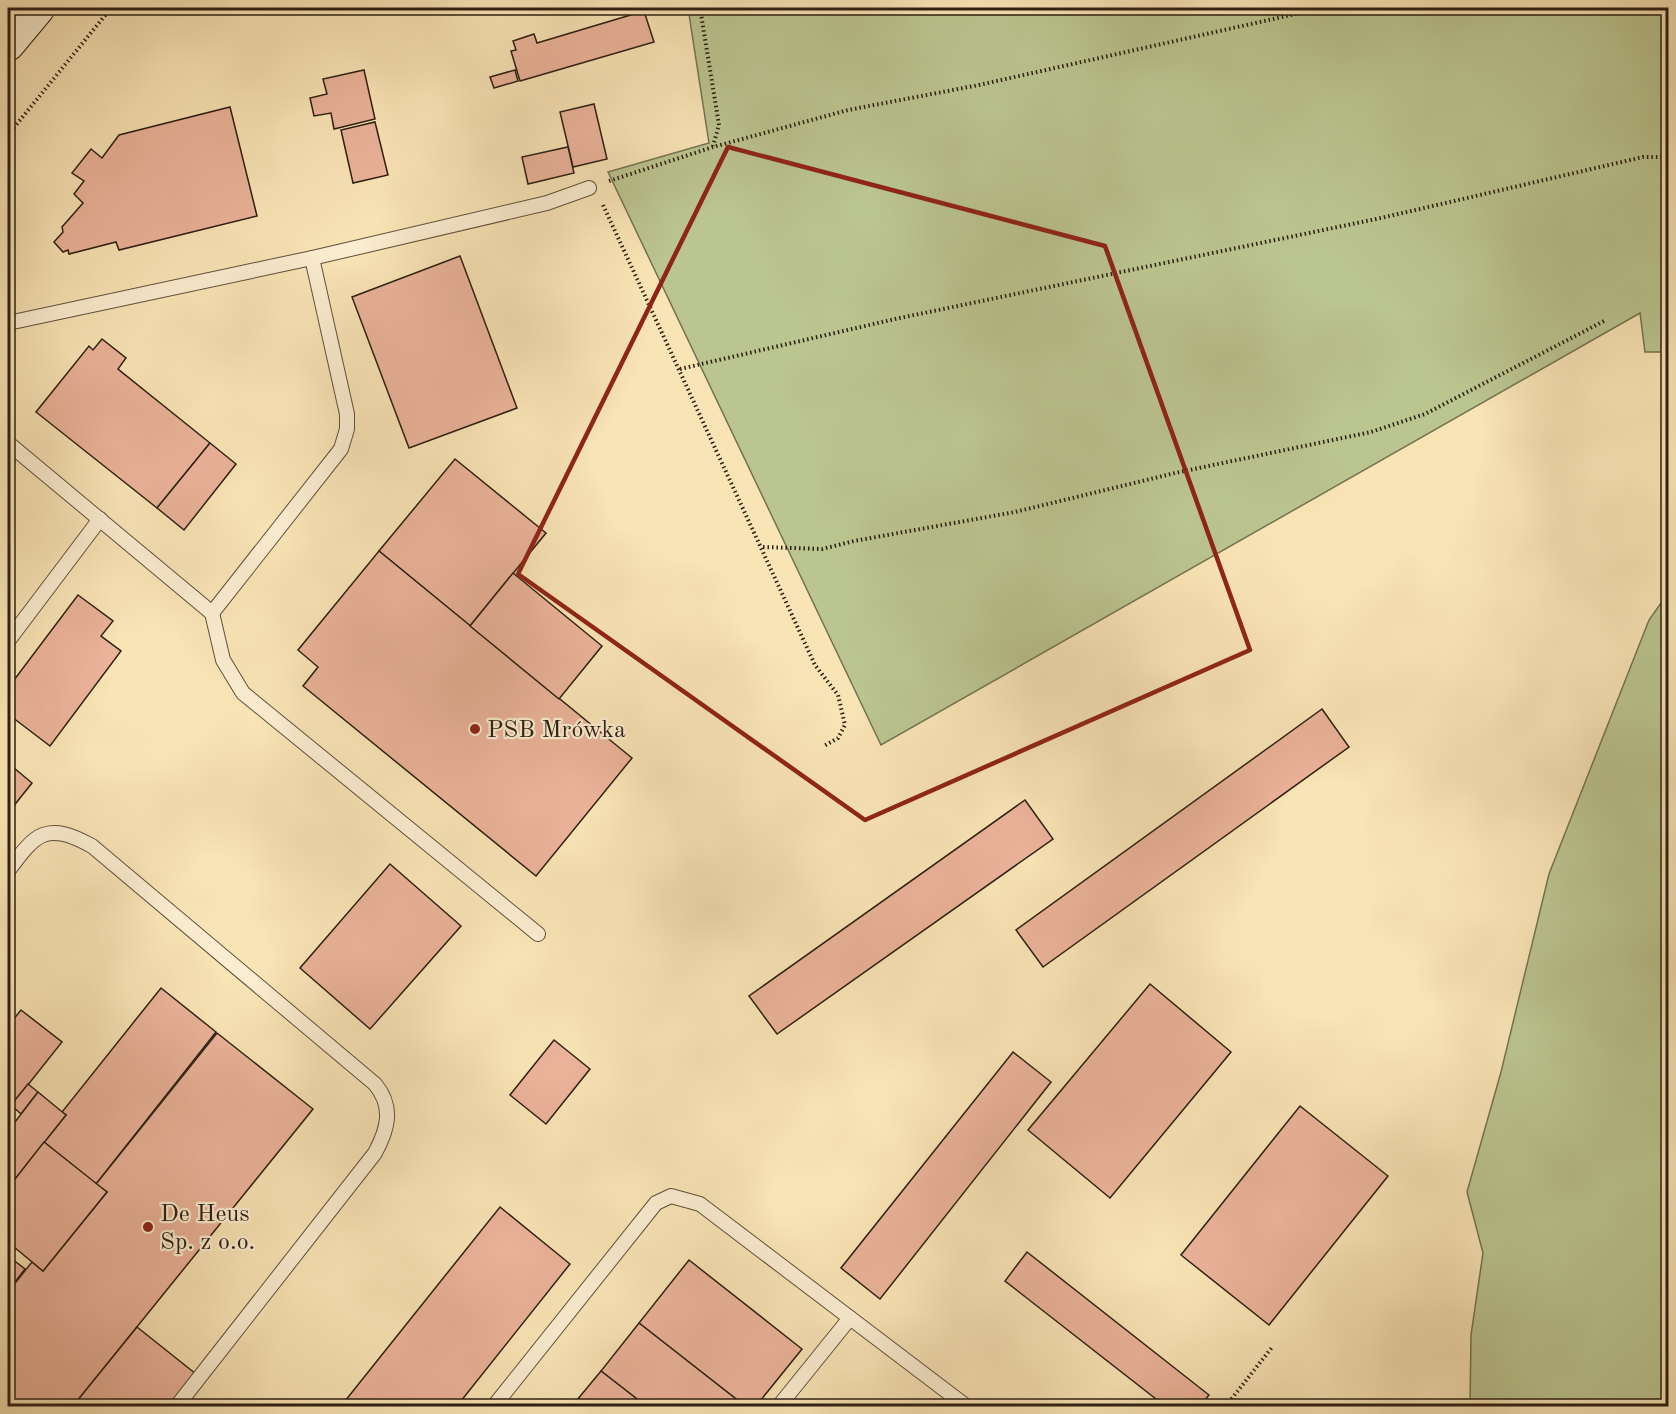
<svg xmlns="http://www.w3.org/2000/svg" width="1676" height="1414" font-family="'Old Standard TT',serif">
	<style>
		.green { fill: #bbc590; stroke: #747251; stroke-width: 1.5 }
		.building { fill: #ebb39a; stroke: #2d1f12; stroke-width: 1.5 }
		.lines { fill: none; stroke-linecap: round; stroke-linejoin: round }
		.lane-casing { stroke: #60503b; stroke-width: 16 }
		.secondary-casing { stroke: #2d1f12; stroke-width: 35 }
		.path { stroke: #2d1f12; stroke-width: 4; stroke-dasharray: 1.5 3; stroke-linecap: butt }
		.lane { stroke: #fbedd0; stroke-width: 14 }
		.secondary { stroke: #fbedd0; stroke-width: 33 }
		.marked { fill: none; stroke: #8f2418; stroke-width: 4.5; stroke-linejoin: round }
		.poi-dot { fill: #8f2418; stroke: #fbedd0; stroke-width: 2 }
		.labels { text-anchor: middle; stroke-width: 4.5; stroke-linejoin: round; paint-order: stroke }
		.poi-label { font-size: 24px; fill: #2d1f12; stroke: #fbedd0; text-anchor: start }
	</style>
	<rect width="100%" height="100%" fill="#f9e4b6"/>
	<filter id="stains"><feTurbulence type="fractalNoise" baseFrequency=".00333" numOctaves="4"/><feColorMatrix values="0 0 0 0 .2 0 0 0 0 .09 0 0 0 0 .02 0 0 0 .5 -.17"/></filter>
	<radialGradient id="worn" r=".72"><stop offset=".6" stop-color="#630" stop-opacity="0"/><stop offset="1" stop-color="#630" stop-opacity=".3"/></radialGradient>
	<g class="green">
		<polygon points="688,8 1668,8 1668,352 1645,352 1640,313 881,745 608,172 709,143"/>
		<polygon points="1668,593 1668,1406 1470,1406 1471,1335 1483,1253 1467,1192 1501,1072 1549,874 1649,620"/>
	</g>
	<g class="building">
		<polygon points="644,11 654,42 520,81 511,51 516,50 513,41 534,34 537,43"/>
		<polygon points="364,70 375,119 334,129 331,113 314,116 310,98 327,94 323,79"/>
		<polygon points="515,70 518,81 494,88 490,77"/>
		<polygon points="594,104 607,159 573,167 560,112"/>
		<polygon points="230,107 257,216 119,250 116,242 69,254 68,250 63,252 54,242 63,232 62,227 83,203 74,194 84,181 72,173 91,149 102,158 119,135"/>
		<polygon points="375,122 388,175 353,183 341,130"/>
		<polygon points="568,147 574,173 528,184 522,157"/>
		<polygon points="460,256 517,408 409,448 352,297"/>
		<polygon points="102,339 126,358 118,369 210,443 157,508 36,412 89,346 93,350"/>
		<polygon points="210,443 236,464 184,530 157,508"/>
		<polygon points="455,459 546,533 470,626 379,551"/>
		<polygon points="379,551 632,758 536,876 303,686 318,667 298,650"/>
		<polygon points="513,573 602,646 559,699 470,626"/>
		<polygon points="78,595 113,621 101,636 121,651 50,746 8,714 8,688"/>
		<polygon points="1322,709 1349,747 1043,967 1016,930"/>
		<polygon points="8,763 32,783 8,813"/>
		<polygon points="1025,800 1053,839 777,1034 749,996"/>
		<polygon points="390,864 461,926 370,1029 300,968"/>
		<polygon points="1150,984 1231,1052 1110,1198 1028,1130"/>
		<polygon points="161,988 216,1032 96,1184 44,1142 66,1115 62,1112"/>
		<polygon points="21,1010 62,1042 8,1110 8,1026"/>
		<polygon points="217,1033 313,1109 73,1406 8,1406 8,1292 32,1262 43,1271 107,1192 96,1184"/>
		<polygon points="554,1040 590,1069 546,1124 510,1095"/>
		<polygon points="1013,1052 1051,1082 880,1299 841,1268"/>
		<polygon points="28,1084 38,1092 21,1114 11,1105"/>
		<polygon points="38,1092 66,1115 8,1188 8,1131"/>
		<polygon points="1300,1106 1388,1176 1269,1325 1181,1255"/>
		<polygon points="44,1142 107,1192 43,1271 8,1242 8,1188"/>
		<polygon points="500,1207 570,1264 457,1406 341,1406"/>
		<polygon points="1027,1252 1209,1395 1200,1406 1165,1406 1005,1281"/>
		<polygon points="8,1256 25,1269 8,1291"/>
		<polygon points="689,1260 802,1349 756,1406 745,1406 639,1323"/>
		<polygon points="639,1323 745,1406 646,1406 601,1371"/>
		<polygon points="137,1327 196,1374 170,1406 73,1406"/>
		<polygon points="601,1371 646,1406 572,1406"/>
	</g>
	<g class="lines">
		<defs>
			<g id="lane">
				<polyline points="8,323 312,258 547,203 589,188"/>
				<polyline points="8,443 212,613 223,660 243,693 538,934"/>
				<polyline points="212,613 341,449 347,429 347,414 312,258"/>
				<polyline points="8,641 100,519"/>
				<path d="M8,871C36,833 46,821 92,846L375,1084C394,1107 388,1129 375,1153L177,1406"/>
				<polyline points="494,1406 656,1203 671,1196 700,1204 966,1406"/>
				<polyline points="779,1406 850,1318"/>
			</g>
			<polyline id="secondary" points="8,44 38,8"/>
		</defs>
		<use href="#lane" class="lane-casing"/>
		<use href="#secondary" class="secondary-casing"/>
		<g class="path">
			<polyline points="700,8 719,125 713,146"/>
			<polyline points="8,135 111,8"/>
			<polyline points="609,181 713,147 848,110 979,85 1322,8"/>
			<polyline points="603,205 815,665 838,695 845,725 838,738 824,746"/>
			<polyline points="680,369 895,319 1381,218 1643,157 1668,157"/>
			<polyline points="763,547 822,549 854,541 1015,512 1175,473 1371,432 1425,414 1604,321"/>
			<polyline points="1226,1406 1273,1346"/>
		</g>
		<use href="#lane" class="lane"/>
		<use href="#secondary" class="secondary"/>
	</g>
	<path class="marked" d="M728,147L1105,246L1250,650L865,820L518,574Z"/>
	<g class="poi-dot">
		<circle cx="475" cy="729" r="6"/>
		<circle cx="148" cy="1227" r="6"/>
	</g>
	<g class="labels">
		<g class="poi-label">
			<text x="487" y="737">PSB Mrówka</text>
			<text x="160" y="1221">De Heus<tspan x="160" dy="28">Sp. z o.o.</tspan></text>
		</g>
	</g>
	<rect width="1676" height="1414" fill="none" stroke="#f9e4b6" stroke-width="30"/>
	<rect x="9" y="9" width="1658" height="1396" fill="none" stroke="#2d1f12" stroke-width="3"/>
	<rect x="15" y="15" width="1646" height="1384" fill="none" stroke="#2d1f12" stroke-width="1.5"/>
	<rect width="100%" height="100%" filter="url(#stains)"/>
	<rect width="100%" height="100%" fill="url(#worn)"/>
</svg>
